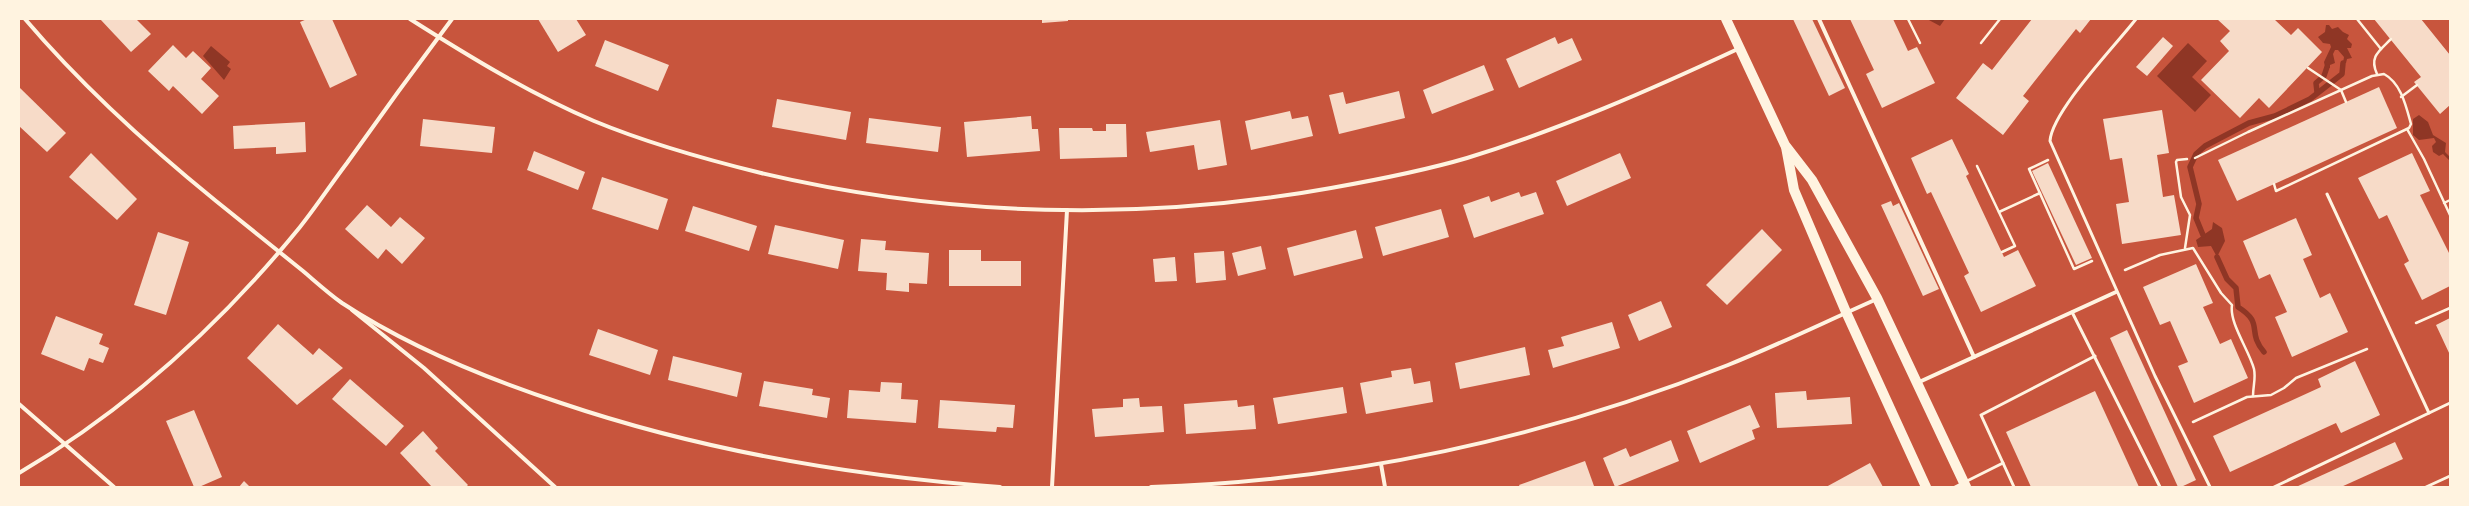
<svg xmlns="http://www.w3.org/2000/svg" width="2469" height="506" font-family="Cabin,sans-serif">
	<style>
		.water { fill: #8f3625 }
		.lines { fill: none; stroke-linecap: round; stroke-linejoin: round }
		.stream { stroke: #8f3625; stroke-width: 5.5 }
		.building { fill: #f7dbc8 }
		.path { stroke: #fff3e0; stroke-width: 2.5 }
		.service { stroke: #fff3e0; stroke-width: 3 }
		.minor { stroke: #fff3e0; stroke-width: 4 }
		.primary { stroke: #fff3e0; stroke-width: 10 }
	</style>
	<rect width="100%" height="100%" fill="#c8553d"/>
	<g class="water">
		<polygon points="1927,19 1945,19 1940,26"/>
		<polygon points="2326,25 2329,25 2332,29 2338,27 2343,32 2349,35 2347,39 2352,44 2351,48 2347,48 2352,58 2347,59 2346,63 2343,63 2344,57 2338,50 2335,50 2333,54 2335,63 2330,65 2330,68 2325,67 2324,62 2331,47 2330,44 2323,43 2318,37 2325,32"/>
		<polygon points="2188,43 2207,61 2192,77 2211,95 2195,112 2157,76"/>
		<polygon points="211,46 230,62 227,66 231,69 224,80 203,56"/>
		<polygon points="2419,115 2428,122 2433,135 2446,143 2445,152 2450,157 2450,161 2443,154 2439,156 2433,152 2432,146 2436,142 2434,138 2419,140 2413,135 2413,119"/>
		<polygon points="2213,222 2222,228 2225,241 2217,257 2211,246 2198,247 2196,240 2212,229"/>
	</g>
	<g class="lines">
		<g class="stream">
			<polyline points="2317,92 2316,83 2324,76 2327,67"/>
			<polyline points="2203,235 2196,218 2199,204 2190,167 2196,154 2205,146 2249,123 2275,116 2310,99 2342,74 2343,63"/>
			<path d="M2217,257L2227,279L2236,288L2238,307C2265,324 2246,331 2264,352"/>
		</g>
	</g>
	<g class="building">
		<polygon points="100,19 136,19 151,34 131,52"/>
		<polygon points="307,19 332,19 357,75 330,88 300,22"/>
		<polygon points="538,19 576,19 586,35 558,52"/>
		<polygon points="1042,19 1068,19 1068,21 1042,23"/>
		<polygon points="1793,19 1812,19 1845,88 1829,96"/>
		<polygon points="1850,19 1893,19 1908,51 1917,47 1935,83 1882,108 1866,74 1874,70"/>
		<polygon points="2032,19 2091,19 2080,33 2076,29 2023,96 2029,101 2003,135 1956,98 1983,63 1992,70"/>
		<polygon points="2217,19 2274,19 2291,35 2298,28 2322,52 2269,108 2259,98 2240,118 2201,80 2229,51 2220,41 2230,31"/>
		<polygon points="2374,19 2421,19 2450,55 2450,105 2440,114 2414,82 2421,77"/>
		<polygon points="1555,37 1558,44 1572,38 1582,60 1519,88 1506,59"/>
		<polygon points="2163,37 2173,46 2147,76 2136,67"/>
		<polygon points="605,40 669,65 658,91 595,66"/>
		<polygon points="173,45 186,58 193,51 211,68 201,79 219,96 202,114 173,86 169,91 148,71"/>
		<polygon points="1484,65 1494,90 1432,114 1423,90"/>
		<polygon points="19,87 66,133 47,152 19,126"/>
		<polygon points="2379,87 2397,128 2237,201 2218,160"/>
		<polygon points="1399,91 1405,118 1339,134 1329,95 1343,92 1346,104"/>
		<polygon points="777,99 851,112 846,140 772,127"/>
		<polygon points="2162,110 2169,153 2157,155 2163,197 2174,195 2181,235 2122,244 2116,204 2129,202 2122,158 2110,160 2103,119"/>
		<polygon points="1290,111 1292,119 1308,116 1313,136 1251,150 1245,121"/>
		<polygon points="1031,116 1032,129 1038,129 1040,151 967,157 964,122"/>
		<polygon points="869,118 941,127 938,152 866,143"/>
		<polygon points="423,119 495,127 492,153 420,146"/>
		<polygon points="1220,120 1227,165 1198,170 1194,145 1150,152 1146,132"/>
		<polygon points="305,122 306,152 276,154 276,147 234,149 233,126"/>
		<polygon points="1106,124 1126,124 1127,157 1060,159 1059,128 1092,128 1093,131 1106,131"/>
		<polygon points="1952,139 1969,174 1966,176 2004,257 2018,250 2036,286 1981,312 1964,276 1969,273 1931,192 1927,194 1911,158"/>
		<polygon points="534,151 585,172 578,190 527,170"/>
		<polygon points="91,153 137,199 117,220 69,177"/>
		<polygon points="1620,153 1631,178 1567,206 1556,181"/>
		<polygon points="2412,153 2430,191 2420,195 2450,255 2450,286 2422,300 2404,264 2409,261 2387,215 2379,219 2358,178"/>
		<polygon points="2048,163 2092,258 2076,265 2032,171"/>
		<polygon points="602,177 668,199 658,230 592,209"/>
		<polygon points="1519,192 1521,197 1536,192 1544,214 1474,238 1463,205 1489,196 1491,202"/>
		<polygon points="1891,201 1893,206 1899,203 1939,289 1923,296 1881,205"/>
		<polygon points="367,205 391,227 400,217 425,238 402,264 386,249 378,259 345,229"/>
		<polygon points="693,206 757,226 749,251 685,231"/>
		<polygon points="1441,209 1449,237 1383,256 1375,227"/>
		<polygon points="2296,218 2312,255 2303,259 2320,298 2330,293 2348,332 2292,357 2275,317 2287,312 2270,274 2259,279 2243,241"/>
		<polygon points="775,225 844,240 838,269 768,254"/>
		<polygon points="1762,229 1782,250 1727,305 1706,285"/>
		<polygon points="1356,230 1363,258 1294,276 1287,248"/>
		<polygon points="158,232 189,242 166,315 134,305"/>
		<polygon points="861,239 886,241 885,250 929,253 927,284 909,283 909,292 886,290 887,273 858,271"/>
		<polygon points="1261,246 1266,269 1238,276 1232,253"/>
		<polygon points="949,250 981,250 981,261 1021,261 1021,286 949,286"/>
		<polygon points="1224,251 1226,280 1196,283 1194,253"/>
		<polygon points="1175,257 1177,281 1155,282 1153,259"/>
		<polygon points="2196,264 2213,303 2203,307 2220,344 2231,339 2248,378 2194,403 2178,366 2188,362 2170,321 2160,325 2143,287"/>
		<polygon points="1661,301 1672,327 1639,341 1628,315"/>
		<polygon points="56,316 103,334 99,344 109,348 103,363 89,358 84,371 41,354"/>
		<polygon points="2450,318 2450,355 2436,325"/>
		<polygon points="1612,322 1620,348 1553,368 1548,350 1564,346 1561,337"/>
		<polygon points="278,324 313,355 319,348 343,368 297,405 247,358"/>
		<polygon points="598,329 658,350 650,375 589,355"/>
		<polygon points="2127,330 2196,480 2181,487 2178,487 2110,338"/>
		<polygon points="1525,347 1530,375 1460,389 1455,363"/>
		<polygon points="673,356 742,373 737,397 668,380"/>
		<polygon points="2355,361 2380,415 2341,433 2336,423 2230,472 2213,436 2321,387 2318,379"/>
		<polygon points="1411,368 1414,384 1430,381 1433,402 1366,414 1360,383 1392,377 1391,371"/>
		<polygon points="350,379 404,426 386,446 332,399"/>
		<polygon points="764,381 813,389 812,395 830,398 827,418 759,406"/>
		<polygon points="881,382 902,383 901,399 918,400 916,423 847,418 849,390 880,392"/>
		<polygon points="1343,387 1347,413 1278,424 1273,398"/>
		<polygon points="1806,391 1807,400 1850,397 1852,424 1777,428 1775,393"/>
		<polygon points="2095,391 2139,487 2031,487 2006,432"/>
		<polygon points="1139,398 1140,407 1162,406 1164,432 1095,437 1092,409 1123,407 1123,399"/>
		<polygon points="940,400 1015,405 1013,428 997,427 996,432 938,428"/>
		<polygon points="1237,400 1238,407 1254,405 1256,429 1186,434 1184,404"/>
		<polygon points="1750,405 1760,427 1752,430 1755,439 1700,463 1687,431"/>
		<polygon points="194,410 222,477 199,487 194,487 166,421"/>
		<polygon points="423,431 438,448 435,451 468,485 466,487 432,487 400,453"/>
		<polygon points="1671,440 1679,461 1615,487 1603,458 1626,448 1630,457"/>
		<polygon points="2395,442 2403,459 2341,487 2296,487"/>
		<polygon points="1585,461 1594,486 1520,487 1519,485"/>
		<polygon points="1870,463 1883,487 1826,487"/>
		<polygon points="244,481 250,487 239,487"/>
	</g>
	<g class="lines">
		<g class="path">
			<polyline points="1908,19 1920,43"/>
			<polyline points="2357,19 2381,49"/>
			<polyline points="1981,43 2000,19"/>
			<polyline points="2308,68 2341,90 2346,102"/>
			<path d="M2377,74C2369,57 2379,51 2391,39"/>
			<polyline points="2401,97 2417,85"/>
			<polyline points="2407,129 2424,159 2450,215"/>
			<path d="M2195,158L2248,132L2372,76L2384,74C2401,83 2406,106 2411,124L2409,128L2276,191L2274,184"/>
			<polyline points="2048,160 2029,169 2074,269 2092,261"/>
			<polyline points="1977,166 2015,246 2002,252"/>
			<polyline points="2444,203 2450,200"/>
			<polyline points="1999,212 2040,193"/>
			<polyline points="2185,248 2190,215 2181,197 2176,162 2177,160 2187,159"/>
			<path d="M2125,270L2160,255L2193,248L2221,293L2232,305C2229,323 2249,350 2254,369C2256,379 2253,386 2253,396"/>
			<polyline points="2416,323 2450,308"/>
			<polyline points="2193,422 2247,397 2271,395 2284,388 2296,378 2367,349"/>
		</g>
		<g class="service">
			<path d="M2136,19C2116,45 2052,111 2050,141L2155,376L2210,487"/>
			<polyline points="2327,194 2429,413"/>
			<polyline points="2072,312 2160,487"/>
			<polyline points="1955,487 2003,463"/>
			<polyline points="2014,487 1981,415 2095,356"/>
			<polyline points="2274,487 2450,403"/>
			<polyline points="2426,487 2450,476"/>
		</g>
		<g class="minor">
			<path d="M25,19C82,86 147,145 216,201C245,224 274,248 303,271C316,282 328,293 342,303C409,347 485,378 561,403C703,451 851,476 1000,487"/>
			<path d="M410,19C470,57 529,93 594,121C647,143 704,159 761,173C947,217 1142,222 1331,188C1376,180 1423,171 1467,158C1561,129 1650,90 1740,48"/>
			<polyline points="1819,19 1974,357"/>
			<polyline points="352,310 424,368 555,487"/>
			<polyline points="1917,383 2116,292"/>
			<polyline points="19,404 114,487"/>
			<polyline points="1381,464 1385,487"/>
			<path d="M19,473C126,410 221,324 300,227C316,207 331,184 347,163C381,115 416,67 452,19"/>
			<polyline points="1052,487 1067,210"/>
			<path d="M1151,487C1348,481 1545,438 1728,365C1778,345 1827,321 1877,299"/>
		</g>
		<g class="primary">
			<polyline points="1726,19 1785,145 1812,180 1877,298 1966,487"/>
			<polyline points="1786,147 1794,190 1846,312 1926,487"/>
		</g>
	</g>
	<rect width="2469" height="506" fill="none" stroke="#fff3e0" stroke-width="40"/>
</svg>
